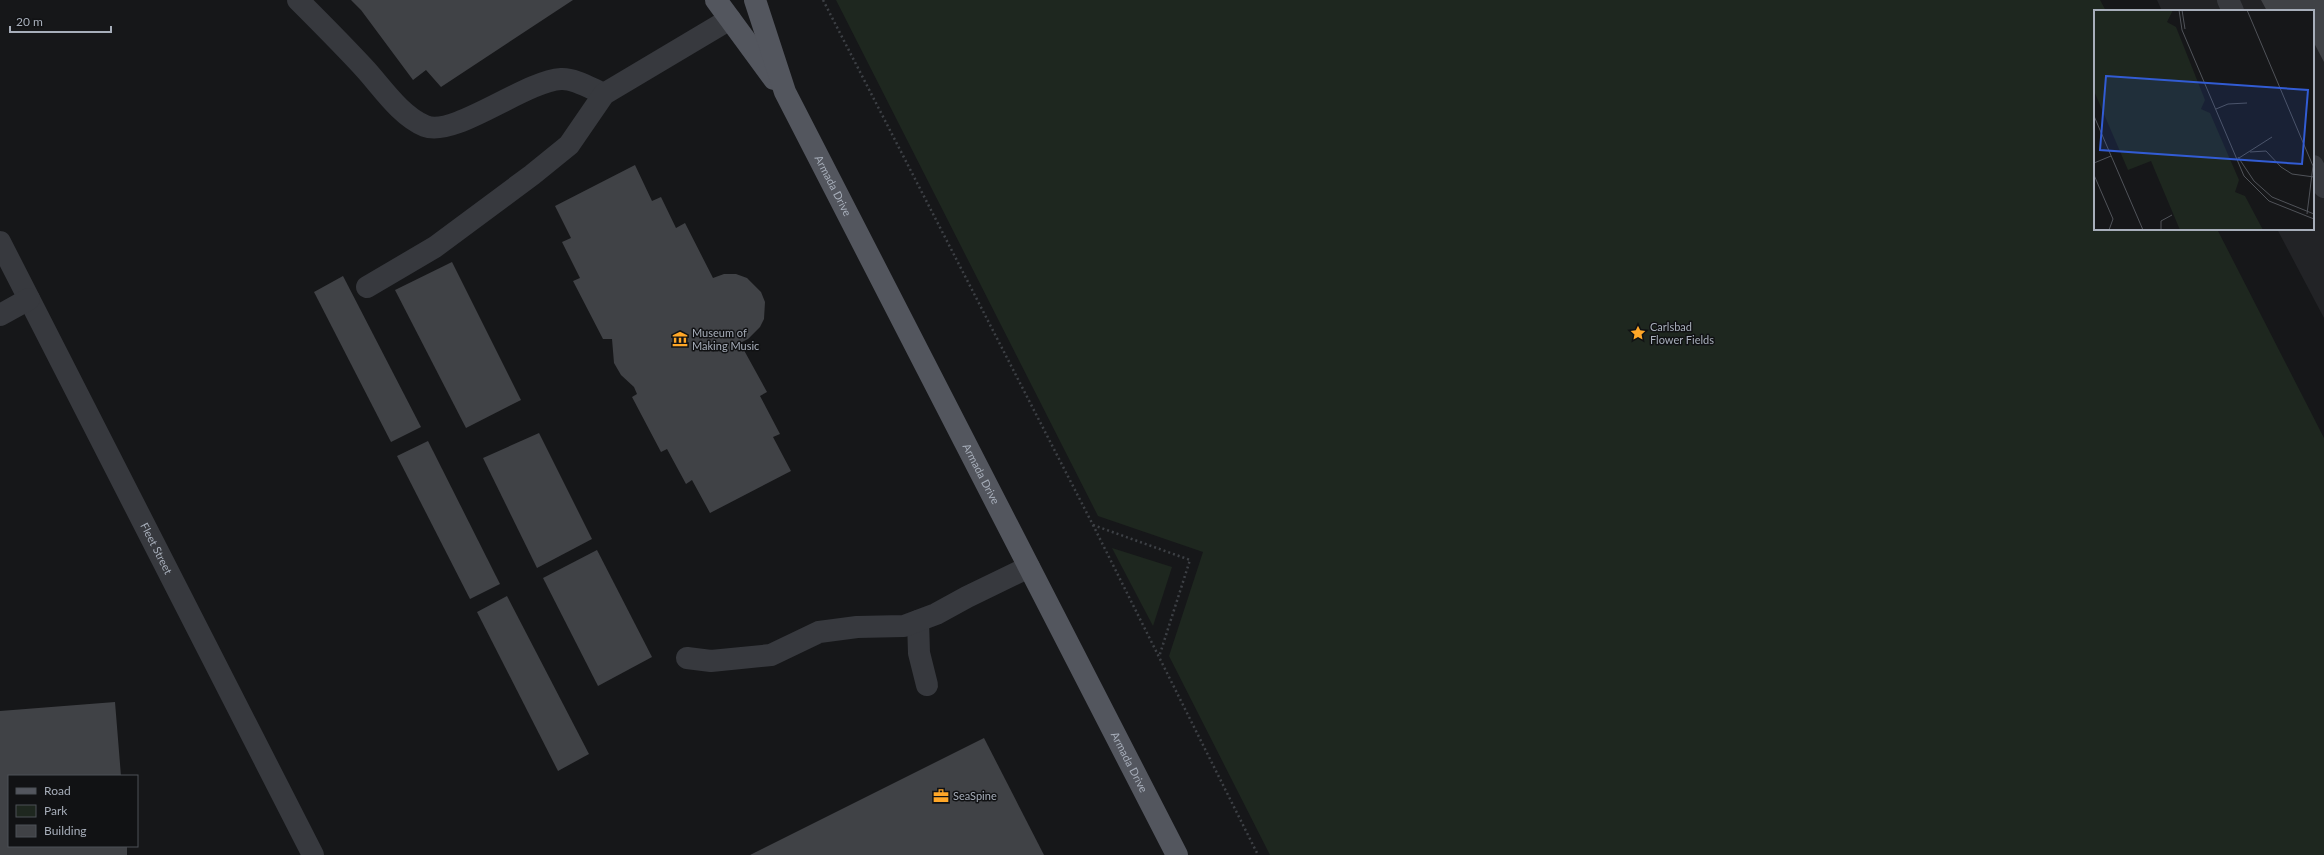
<svg xmlns="http://www.w3.org/2000/svg" width="2324" height="855" font-family="Lato,sans-serif">
	<style>
		.built { fill: #222326 }
		.green { fill: #1e271f }
		.building { fill: #404246 }
		.lines { fill: none; stroke-linecap: round; stroke-linejoin: round }
		.path { stroke: #3d4045; stroke-width: 2.5; stroke-dasharray: 2 3; stroke-linecap: butt }
		.minor { stroke: #37393e; stroke-width: 22 }
		.major { stroke: #53565e; stroke-width: 22 }
		.labels { text-anchor: middle; stroke-width: 3; stroke-linejoin: round; paint-order: stroke }
		.street-label { font-size: 11px; fill: #a7aeba; stroke: #111214 }
		.poi-label { font-size: 11px; fill: #a7aeba; stroke: #111214; text-anchor: start }
		.inset-road { fill: none; stroke: #505359; stroke-width: 1 }
		.view { fill: #325cd4; fill-opacity: 0.15; stroke: #325cd4; stroke-width: 2 }
		.inset-edge { fill: none; stroke: #a7aeba; stroke-width: 2 }
	</style>
	<rect width="100%" height="100%" fill="#161719"/>
	<polygon class="built" points="2157,0 2324,0 2324,318 2277,229 2313,229 2313,11 2162,11"/>
	<g class="green">
		<polygon points="836,0 2100,0 2106,11 2095,11 2095,229 2217,229 2324,438 2324,855 1270,855 1169,656 1203,552 1098,516"/>
		<polygon points="1112,548 1172,567 1153,626"/>
	</g>
	<g class="building">
		<polygon points="351,0 573,0 441,87 426,70 413,80 361,10"/>
		<polygon points="2261,0 2324,0 2324,62 2313,41 2313,11 2267,11"/>
		<polygon points="635,165 652,201 661,197 676,228 685,223 713,278 724,274 736,274 747,278 761,292 765,302 764,319 760,327 748,339 740,343 767,392 760,396 780,434 773,437 791,471 710,513 692,480 686,484 667,449 661,452 632,397 637,394 634,387 621,375 614,363 612,339 603,339 573,281 580,278 562,242 571,238 555,206"/>
		<polygon points="452,262 521,400 466,428 395,290"/>
		<polygon points="343,276 421,427 391,442 314,292"/>
		<polygon points="539,433 592,539 537,568 483,458"/>
		<polygon points="428,441 500,584 470,599 397,456"/>
		<polygon points="597,550 652,657 598,686 543,578"/>
		<polygon points="507,596 589,754 558,771 477,612"/>
		<polygon points="115,702 121,776 9,776 9,846 127,846 127,855 0,855 0,711"/>
		<polygon points="984,738 1044,855 750,855"/>
	</g>
	<g class="lines">
		<g class="path">
			<polyline points="823,0 1093,525 1258,855"/>
			<polyline points="1093,525 1190,560 1159,657"/>
		</g>
		<g class="minor">
			<path d="M298,0C321,23 344,46 366,70C383,89 401,116 425,126C454,138 525,81 561,79C574,78 592,89 604,94"/>
			<polyline points="2228,0 2233,11"/>
			<polyline points="2313,166 2324,187"/>
			<path id="s1" d="M0,242L313,855"/>
			<polyline points="367,287 435,247 532,175 569,145 604,94 730,19"/>
			<polyline points="0,315 29,299"/>
			<polyline points="918,621 919,653 927,685"/>
			<polyline points="687,658 711,661 771,655 819,632 857,627 904,626 936,614 967,597 1029,567"/>
		</g>
		<g class="major">
			<polyline points="716,0 774,79"/>
			<path id="s2" d="M755,0L785,92L1177,855"/>
		</g>
	</g>
	<defs>
		<symbol id="sight-bare" viewBox="-9 -9 18 18"><path d="M0-6L1.8-2.2L6-1.7L2.9 1.2L3.7 5.4L0 3.3L-3.7 5.4L-2.9 1.2L-6-1.7L-1.8-2.2Z" fill="#ffa728" stroke="#111214" stroke-width="2.5" paint-order="stroke"/></symbol>
		<symbol id="museum-bare" viewBox="-9 -9 18 18"><path d="M0-6L6-3V-2H-6V-3ZM-5-1h2V3h-2ZM-1-1h2V3h-2ZM3-1h2V3H3ZM-6 4H6V6H-6Z" fill="#ffa728" stroke="#111214" stroke-width="2.5" paint-order="stroke"/></symbol>
		<symbol id="office-bare" viewBox="-9 -9 18 18"><path d="M-6-3h4V-5.5h4V-3h4V5H-6ZM-1-4.5V-3h2v-1.5ZM-6 0V1H6V0Z" fill="#ffa728" stroke="#111214" stroke-width="2.5" paint-order="stroke"/></symbol>
	</defs>
	<g fill-rule="evenodd">
		<use href="#sight-bare" x="1627" y="322" width="22" height="22"/>
		<use href="#museum-bare" x="669" y="328" width="22" height="22"/>
		<use href="#office-bare" x="930" y="785" width="22" height="22"/>
	</g>
	<g class="labels">
		<g class="street-label">
			<text dy="4" stroke="none"><textPath href="#s2" startOffset="202">Armada Drive</textPath></text>
			<text dy="4" stroke="none"><textPath href="#s2" startOffset="526">Armada Drive</textPath></text>
			<text dy="4" stroke="none"><textPath href="#s1" startOffset="344">Fleet Street</textPath></text>
			<text dy="4" stroke="none"><textPath href="#s2" startOffset="850">Armada Drive</textPath></text>
		</g>
		<g class="poi-label">
			<text x="1650" y="331">Carlsbad<tspan x="1650" dy="13">Flower Fields</tspan></text>
			<text x="692" y="337">Museum of<tspan x="692" dy="13">Making Music</tspan></text>
			<text x="953" y="800">SeaSpine</text>
		</g>
	</g>
	<g transform="translate(2094 10)">
		<rect width="220" height="220" fill="#161719"/>
		<path d="M0,0H79L73,12L82,17L111,90L107,99L116,103L145,170L141,182L151,186L169,220H86L57,151L34,160L0,81Z" fill="#1e271f"/>
		<path class="inset-road" d="M85,0L88,20L150,166L175,191L220,209M88,0L91,19M153,0L219,156L213,204M122,99L134,94L153,93M0,106L49,220M156,142L172,141L187,157L198,164L220,167M144,147L160,171L178,187L220,204M145,148L178,127M0,153L17,146M0,165L19,209L15,220M67,220V211L78,205"/>
		<path class="view" d="M12,66L214,80L208,154L6,140Z"/>
		<rect width="220" height="220" class="inset-edge"/>
	</g>
	<rect x="8" y="775" width="130" height="72" fill="#111214" stroke="#4d5056"/>
	<rect x="16" y="788" width="20" height="6" fill="#53565e" stroke="#4d5056"/>
	<text x="44" y="795" font-size="12" fill="#a7aeba">Road</text>
	<rect x="16" y="805" width="20" height="12" fill="#1e271f" stroke="#4d5056"/>
	<text x="44" y="815" font-size="12" fill="#a7aeba">Park</text>
	<rect x="16" y="825" width="20" height="12" fill="#404246" stroke="#4d5056"/>
	<text x="44" y="835" font-size="12" fill="#a7aeba">Building</text>
	<path d="M10 26v6h101v-6" fill="none" stroke="#a7aeba" stroke-width="2"/>
	<text x="16" y="26" font-size="12" fill="#a7aeba" stroke="#111214" stroke-width="3" paint-order="stroke">20 m</text>
</svg>
